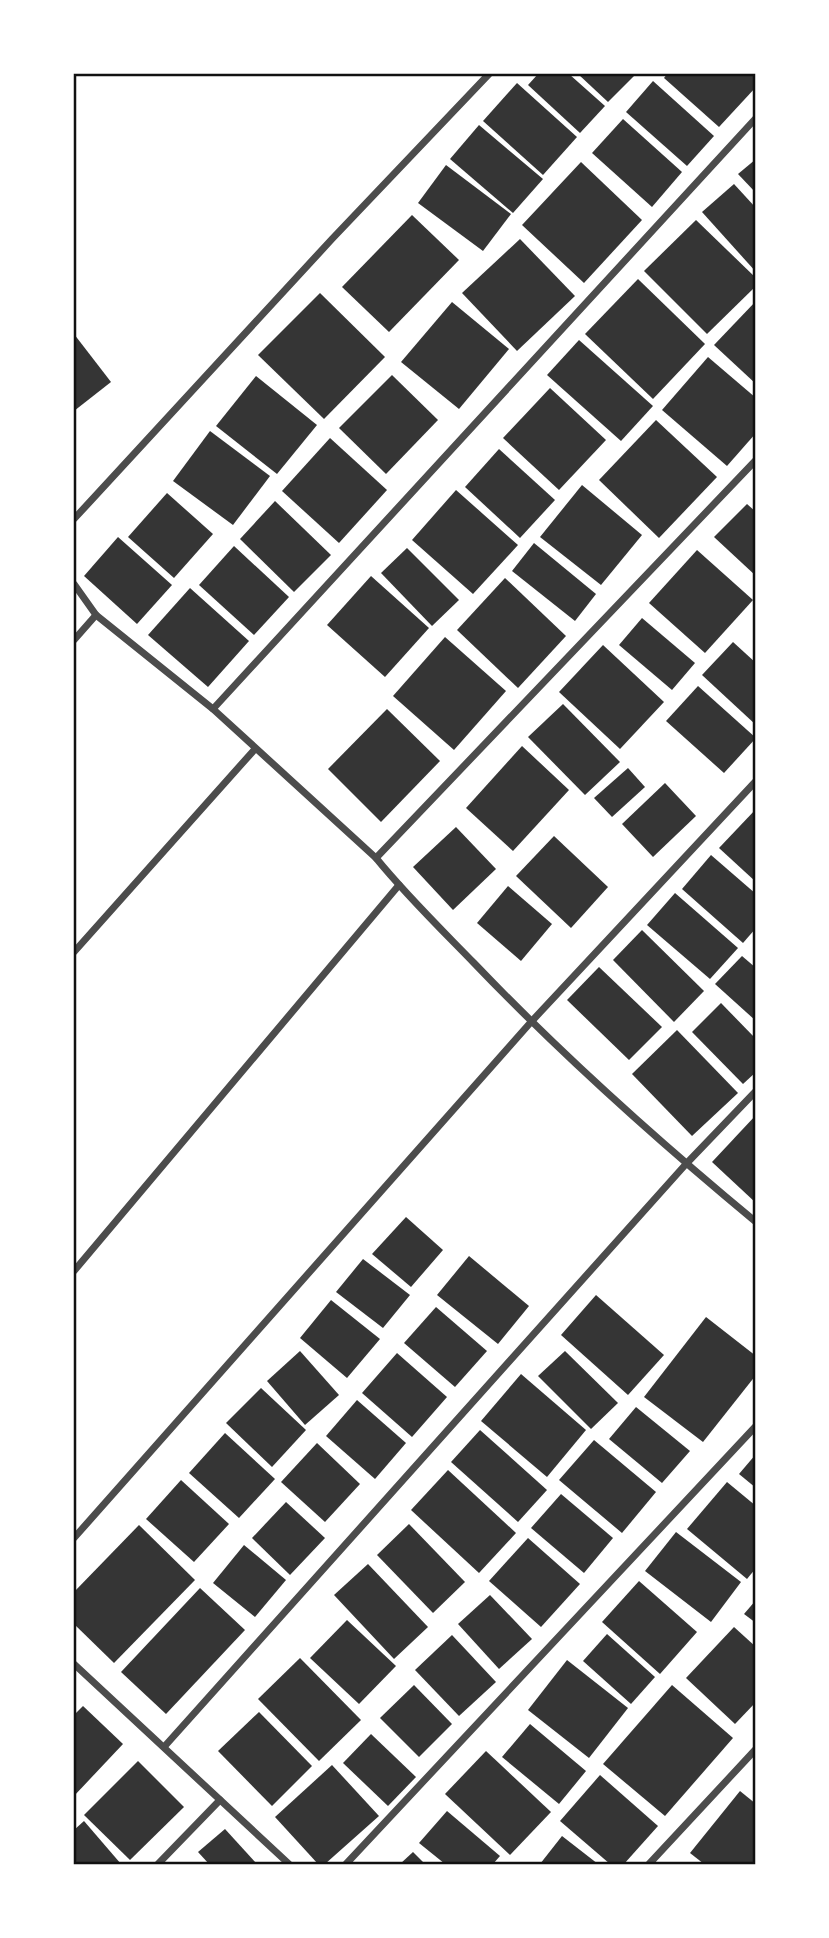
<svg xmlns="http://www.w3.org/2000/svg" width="829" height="1938" font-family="Helvetica,sans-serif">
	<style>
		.building { fill: #353535 }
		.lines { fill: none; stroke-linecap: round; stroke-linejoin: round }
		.minor { stroke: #4c4c4c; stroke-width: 7 }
		.neatline { fill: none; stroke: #111; stroke-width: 2.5 }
	</style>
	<rect width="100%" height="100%" fill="#fff"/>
	<g class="building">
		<polygon points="538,74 569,74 605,106 580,133 528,85"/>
		<polygon points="578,74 636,74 608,102"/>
		<polygon points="667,74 756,74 756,87 719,127 664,78"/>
		<polygon points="653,81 714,136 687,166 626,112"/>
		<polygon points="517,83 577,137 543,175 483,121"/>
		<polygon points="623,119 682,172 652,207 592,153"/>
		<polygon points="479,125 543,179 513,213 450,159"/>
		<polygon points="756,159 756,193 738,174"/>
		<polygon points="581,162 642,220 584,283 522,225"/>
		<polygon points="446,165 511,214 483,251 418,203"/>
		<polygon points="734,184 756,208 756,272 702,212"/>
		<polygon points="412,215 459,260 389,332 342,287"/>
		<polygon points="696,220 756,278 756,286 707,334 644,271"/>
		<polygon points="520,239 575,296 517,351 462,293"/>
		<polygon points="638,279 705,344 653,399 585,334"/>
		<polygon points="320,293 385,357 324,419 258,355"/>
		<polygon points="756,301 756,384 714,345"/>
		<polygon points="452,302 509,349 459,409 401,362"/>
		<polygon points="74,334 111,382 74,411"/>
		<polygon points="579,340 653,406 621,441 547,375"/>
		<polygon points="708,357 756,398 756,433 727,466 662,410"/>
		<polygon points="392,375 438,420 386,474 339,428"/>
		<polygon points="256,376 317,425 277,474 216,426"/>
		<polygon points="550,388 606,440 559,490 503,438"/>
		<polygon points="656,420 717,477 659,538 599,480"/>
		<polygon points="210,431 270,476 233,525 173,481"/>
		<polygon points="330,438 387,490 339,543 282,491"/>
		<polygon points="499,449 555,500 520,538 465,487"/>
		<polygon points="582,485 642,535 601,585 540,537"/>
		<polygon points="456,490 518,545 473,594 412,540"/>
		<polygon points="167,493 213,534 174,578 128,537"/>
		<polygon points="275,501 331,555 294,592 240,539"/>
		<polygon points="747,504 756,512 756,576 714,537"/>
		<polygon points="118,537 172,585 137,624 84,576"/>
		<polygon points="534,543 596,594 575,621 512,571"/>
		<polygon points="234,546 289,597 254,635 199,585"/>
		<polygon points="407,548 459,600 432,626 381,573"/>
		<polygon points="697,550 753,600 705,653 649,603"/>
		<polygon points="371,576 429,628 385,677 327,625"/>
		<polygon points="505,578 566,636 518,688 457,630"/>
		<polygon points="190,588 249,641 208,687 148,635"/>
		<polygon points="642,618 695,663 672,690 619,645"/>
		<polygon points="445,637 506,691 454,750 393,696"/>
		<polygon points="733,642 756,663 756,725 702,675"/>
		<polygon points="603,645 664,702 620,749 559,692"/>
		<polygon points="698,686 756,738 724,773 666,721"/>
		<polygon points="563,704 620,762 585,795 528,737"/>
		<polygon points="387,709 440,761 381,822 328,769"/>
		<polygon points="522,746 569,790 513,851 466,808"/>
		<polygon points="628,768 645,787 612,817 594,798"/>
		<polygon points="665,783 696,816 653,857 622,824"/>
		<polygon points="756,809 756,882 719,848"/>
		<polygon points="456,827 496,869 453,910 413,867"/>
		<polygon points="554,836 608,887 571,928 516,876"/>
		<polygon points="711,855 756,894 756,928 743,943 682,889"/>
		<polygon points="508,886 552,924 521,961 477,923"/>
		<polygon points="675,893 738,948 710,979 647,925"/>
		<polygon points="642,930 704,991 674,1022 613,960"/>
		<polygon points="742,956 756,968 756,1021 715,984"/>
		<polygon points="599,967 662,1027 629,1060 567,1000"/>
		<polygon points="721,1003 756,1039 756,1072 743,1084 692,1032"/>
		<polygon points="677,1030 738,1093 692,1136 632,1074"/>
		<polygon points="756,1115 756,1203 712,1162"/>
		<polygon points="406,1217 443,1250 411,1287 372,1254"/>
		<polygon points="469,1256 529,1306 498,1344 437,1295"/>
		<polygon points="363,1259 410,1295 383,1328 336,1292"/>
		<polygon points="596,1295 664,1355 628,1395 561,1335"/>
		<polygon points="331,1300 380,1339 347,1378 300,1338"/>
		<polygon points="436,1307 487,1351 455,1387 404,1343"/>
		<polygon points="706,1317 756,1356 756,1375 703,1442 644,1397"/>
		<polygon points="300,1351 339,1395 305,1425 267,1381"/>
		<polygon points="565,1351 618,1403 591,1429 538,1376"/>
		<polygon points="397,1353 447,1397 412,1437 362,1393"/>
		<polygon points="521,1374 586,1430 547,1477 481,1421"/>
		<polygon points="261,1388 306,1430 272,1467 226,1423"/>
		<polygon points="357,1400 406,1443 375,1479 326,1436"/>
		<polygon points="636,1407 690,1451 662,1483 609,1439"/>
		<polygon points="480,1430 547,1490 518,1522 451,1462"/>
		<polygon points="225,1433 275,1479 239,1518 189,1473"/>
		<polygon points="594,1440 656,1492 622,1533 559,1480"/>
		<polygon points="317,1443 360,1484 325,1522 281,1482"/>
		<polygon points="756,1454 756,1488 739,1474"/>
		<polygon points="448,1470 516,1533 479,1573 411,1510"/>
		<polygon points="181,1480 229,1524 194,1562 146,1519"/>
		<polygon points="727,1482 756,1506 756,1568 747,1579 687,1529"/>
		<polygon points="561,1494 613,1538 584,1573 531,1528"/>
		<polygon points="286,1502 325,1538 290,1575 252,1538"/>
		<polygon points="409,1524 465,1582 433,1613 377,1555"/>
		<polygon points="139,1525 195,1580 114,1663 74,1624 74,1592"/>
		<polygon points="676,1532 741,1582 711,1622 645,1571"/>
		<polygon points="528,1538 580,1584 541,1627 489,1581"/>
		<polygon points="244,1545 286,1580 255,1617 213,1583"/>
		<polygon points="368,1564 428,1627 394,1659 334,1595"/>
		<polygon points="639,1581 697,1632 660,1674 602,1622"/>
		<polygon points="200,1588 245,1630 166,1714 121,1672"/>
		<polygon points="490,1595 532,1639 499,1669 458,1624"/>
		<polygon points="756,1600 756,1623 744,1614"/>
		<polygon points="347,1620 396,1666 359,1704 310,1658"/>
		<polygon points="734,1627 756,1647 756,1702 735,1724 686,1678"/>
		<polygon points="607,1634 655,1677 631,1704 583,1661"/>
		<polygon points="452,1635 496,1682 459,1716 415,1670"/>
		<polygon points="300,1658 361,1720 319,1761 258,1699"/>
		<polygon points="567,1660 628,1708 589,1758 528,1710"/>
		<polygon points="414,1685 452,1724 419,1757 380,1718"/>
		<polygon points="672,1685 733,1738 665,1816 603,1764"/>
		<polygon points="83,1706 123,1744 74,1796 74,1715"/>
		<polygon points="259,1712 312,1766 272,1806 218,1751"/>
		<polygon points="530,1724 586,1771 559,1804 502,1757"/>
		<polygon points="371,1734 416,1777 388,1806 343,1763"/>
		<polygon points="486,1751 551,1812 510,1855 445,1794"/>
		<polygon points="138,1761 184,1807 130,1860 84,1815"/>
		<polygon points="332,1765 379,1816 325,1864 318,1864 275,1817"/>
		<polygon points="600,1775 658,1826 624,1864 610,1864 560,1821"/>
		<polygon points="740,1791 756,1804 756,1864 704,1864 690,1853"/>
		<polygon points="447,1811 500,1856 493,1864 445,1864 419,1843"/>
		<polygon points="84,1821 121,1864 74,1864 74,1830"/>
		<polygon points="225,1829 257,1864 209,1864 198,1852"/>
		<polygon points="562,1836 598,1864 540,1864"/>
		<polygon points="413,1852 425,1864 400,1864"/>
	</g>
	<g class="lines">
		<g class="minor">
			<polyline points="74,519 332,239 489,74"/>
			<path d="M74,584L96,615L213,709L376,858C406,895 440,928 474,963C562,1055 657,1140 756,1222"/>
			<polyline points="74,640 96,615"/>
			<polyline points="213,709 756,118"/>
			<polyline points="376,858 756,460"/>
			<polyline points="74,952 255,749"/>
			<polyline points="74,1271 399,885"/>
			<polyline points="74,1538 531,1022 756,781"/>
			<polyline points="74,1664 289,1864"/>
			<polyline points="164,1747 686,1164 756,1091"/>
			<polyline points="158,1864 220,1800"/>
			<polyline points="346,1864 756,1426"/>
			<polyline points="649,1864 756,1749"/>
		</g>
	</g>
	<rect width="829" height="1938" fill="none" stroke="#ffffff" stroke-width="150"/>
	<rect x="75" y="75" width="679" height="1788" class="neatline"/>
</svg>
